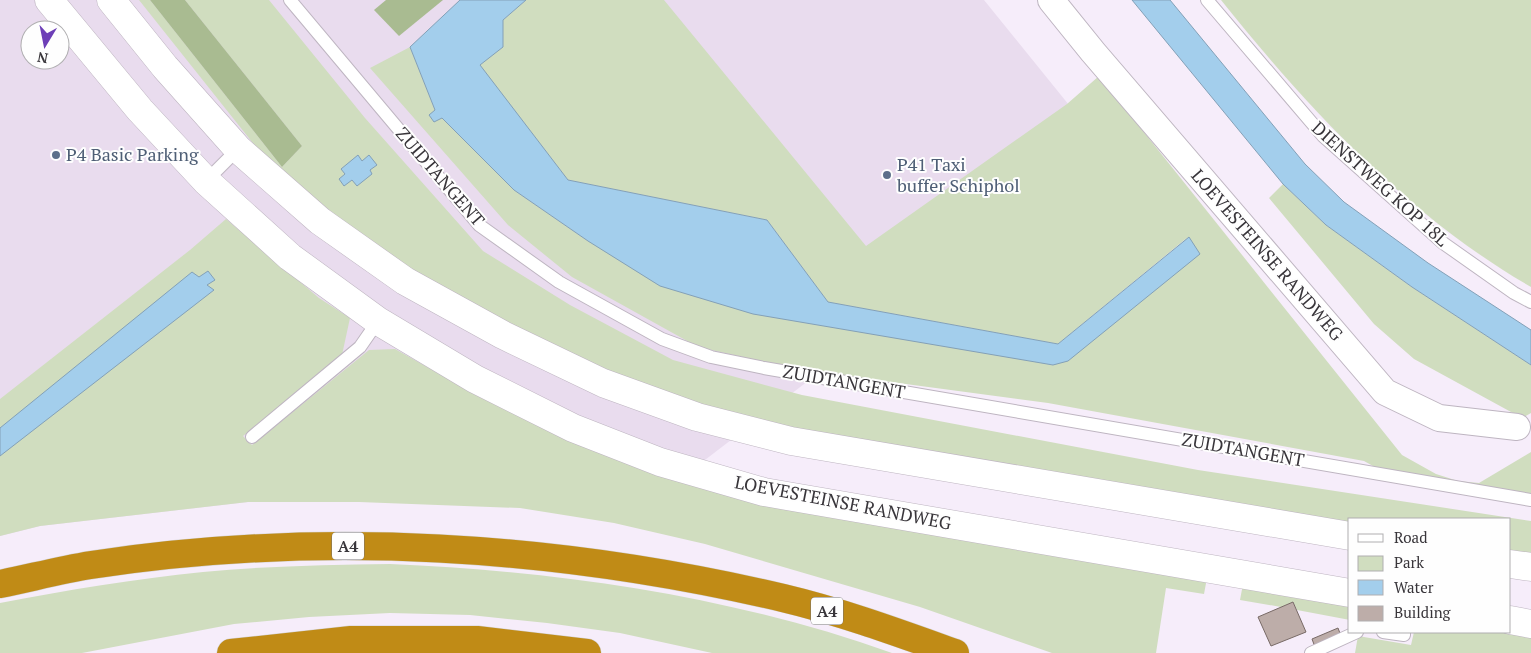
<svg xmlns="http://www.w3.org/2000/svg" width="1531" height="653" font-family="'PT Serif',serif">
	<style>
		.built { fill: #e9dcee; fill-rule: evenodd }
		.green { fill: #d0ddbf }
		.forest { fill: #a9bb91 }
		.water { fill: #a3ceec; stroke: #83a0b7 }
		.building { fill: #bdada9; stroke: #786a66 }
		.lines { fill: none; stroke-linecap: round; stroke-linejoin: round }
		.lane-casing { stroke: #beb5c1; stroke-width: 14 }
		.street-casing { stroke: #beb5c1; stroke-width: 28 }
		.secondary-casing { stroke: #beb5c1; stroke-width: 29 }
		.highway-casing { stroke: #d3d3d4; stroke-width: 29 }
		.lane { stroke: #fff; stroke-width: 12 }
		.street { stroke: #fff; stroke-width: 26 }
		.secondary { stroke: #fff; stroke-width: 28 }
		.highway { stroke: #c08b16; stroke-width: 28 }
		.service-dot { fill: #5c6f8a; stroke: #fefefe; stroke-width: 2 }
		.labels { text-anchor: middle; stroke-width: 4; stroke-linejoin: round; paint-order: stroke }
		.shield { fill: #fefefe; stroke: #737175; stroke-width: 1 }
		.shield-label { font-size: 16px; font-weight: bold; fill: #38353a }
		.service-label { font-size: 18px; fill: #4e5e75; stroke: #fefefe; text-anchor: start }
		.street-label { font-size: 18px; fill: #38353a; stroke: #fefefe }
	</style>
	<rect width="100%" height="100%" fill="#f6edfa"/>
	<path class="built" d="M0,0H984L1107,152L637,512L471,501L248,502L40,526L0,536ZM30,30H60V60H30Z"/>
	<g class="green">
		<polygon points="139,0 150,0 282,167 302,146 185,0 269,0 365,118 483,251 570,305 673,360 802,395 1198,470 1531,521 1531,560 1510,557 1510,519 1350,519 1350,531 800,436 615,380 445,294 275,171"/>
		<polygon points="526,0 664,0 866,246 1067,104 1099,76 1402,455 1436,474 1458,481 1479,483 1531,452 1531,498 1391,476 1364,461 1048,403 801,370 698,347 572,277 508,225 370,68 410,47 435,110 514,190 588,241 1052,365 1188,237 1058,344 828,302 767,220 568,180 479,65 502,47 503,20"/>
		<path d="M1221,0H1531V287C1408,216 1309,110 1221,0Z"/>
		<polygon points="1283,184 1326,225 1412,287 1531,365 1531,413 1522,418 1414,359 1374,324 1269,198"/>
		<polygon points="226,219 319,298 350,318 342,355 243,436 252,445 369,350 395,349 479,396 556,434 1207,578 1204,594 1166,588 1156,653 1052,653 920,607 705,544 614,523 520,508 359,502 248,502 40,526 0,536 0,399 190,250"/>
		<path d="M390,564C559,571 732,596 892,653H712L620,633L547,623L470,615L390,613L309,617L234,624L82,653H0V603C67,590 135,579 203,572C265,566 328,565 390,564Z"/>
		<polygon points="1243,584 1350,603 1350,620 1297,610 1293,602 1281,607 1240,600"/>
		<polygon points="1414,632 1510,632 1531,634 1531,653 1355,653 1358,636 1411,645"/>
	</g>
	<g class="forest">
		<polygon points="150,0 185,0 302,146 282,167"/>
		<polygon points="386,0 443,0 399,36 374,10"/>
	</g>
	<g class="water">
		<polygon points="460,0 526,0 503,20 503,47 480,65 568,180 767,220 828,302 1058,344 1189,237 1200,254 1068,361 1053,365 753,314 660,286 588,241 514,190 442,118 434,122 429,115 435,110 410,47"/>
		<polygon points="1132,0 1170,0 1305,164 1344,202 1428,263 1531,330 1531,365 1412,287 1326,225 1283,184"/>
		<polygon points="358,155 362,161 369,155 377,165 370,170 372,174 357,186 352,180 344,186 339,179 345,174 341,169"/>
		<polygon points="208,271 215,280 207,285 214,290 0,456 0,428 192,272 199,277"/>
	</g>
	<g class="building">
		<polygon points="1293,602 1306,632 1271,646 1258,617"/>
		<polygon points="1338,628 1341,636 1315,647 1312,639"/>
	</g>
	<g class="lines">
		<defs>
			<g id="lane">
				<polyline points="290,0 479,225 559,282 662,339 711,357 764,368 1531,500"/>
				<polyline points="1207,0 1323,136 1443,243 1514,293 1531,302"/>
				<polyline points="206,181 238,149"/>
				<polyline points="252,437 360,347 378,321"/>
				<polyline points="1383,632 1404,635 1404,632"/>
				<polyline points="1311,653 1357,632"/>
			</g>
			<polyline id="street" points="1051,0 1093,52 1385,392 1439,418 1517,427"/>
			<g id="secondary">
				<polyline points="49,0 140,110 206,181 290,257 378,321 475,379 573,428 660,462 764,492 1350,593"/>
				<polyline points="111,0 165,67 238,149 320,221 405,281 503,335 603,383 697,417 791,441 1350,536"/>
				<polyline points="1510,564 1531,567"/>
				<polyline points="1510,620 1531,624"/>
			</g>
			<g id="highway">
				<path d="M0,584C30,578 60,570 91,565C321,530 557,545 783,598C842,612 899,633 955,653"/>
				<polyline points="231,653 351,640 477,640 587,653"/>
			</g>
		</defs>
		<use href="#lane" class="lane-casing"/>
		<use href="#street" class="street-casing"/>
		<use href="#secondary" class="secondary-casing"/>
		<use href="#highway" class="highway-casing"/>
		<use href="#lane" class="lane"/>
		<use href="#street" class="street"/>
		<use href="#secondary" class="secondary"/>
		<use href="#highway" class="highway"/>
	</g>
	<g class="service-dot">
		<circle cx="56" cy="155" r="5"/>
		<circle cx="887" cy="175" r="5"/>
	</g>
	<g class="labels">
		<g class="shield">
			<rect x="332" y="532.5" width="32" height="27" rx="4"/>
			<rect x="811" y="597.5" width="32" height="27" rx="4"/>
		</g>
		<g class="shield-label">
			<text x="348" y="552">A4</text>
			<text x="827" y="617">A4</text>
		</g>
		<g class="service-label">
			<text x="66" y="161">P4 Basic Parking</text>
			<text x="897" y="171">P41 Taxi<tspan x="897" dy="21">buffer Schiphol</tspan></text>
		</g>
		<g class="street-label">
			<text transform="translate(440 177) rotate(49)" y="6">ZUIDTANGENT</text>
			<text transform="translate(1380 184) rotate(42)" y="6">DIENSTWEG KOP 18L</text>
			<text transform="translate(1267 255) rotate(49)" y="6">LOEVESTEINSE RANDWEG</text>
			<text transform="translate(844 382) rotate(10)" y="6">ZUIDTANGENT</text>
			<text transform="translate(1243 450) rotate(10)" y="6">ZUIDTANGENT</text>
			<text transform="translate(843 503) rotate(11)" y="6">LOEVESTEINSE RANDWEG</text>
		</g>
	</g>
	<rect x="1348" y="518" width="162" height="115" fill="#fefefe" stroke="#afaeb0"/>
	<rect x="1358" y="534" width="25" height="8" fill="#ffffff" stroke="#afaeb0"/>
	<text x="1394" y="543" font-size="15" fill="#38353a">Road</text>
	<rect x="1358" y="556" width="25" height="15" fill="#d0ddbf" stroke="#afaeb0"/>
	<text x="1394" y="568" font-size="15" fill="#38353a">Park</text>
	<rect x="1358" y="580" width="25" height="15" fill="#a3ceec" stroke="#afaeb0"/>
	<text x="1394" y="593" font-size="15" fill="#38353a">Water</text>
	<rect x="1358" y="606" width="25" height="15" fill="#bdada9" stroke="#afaeb0"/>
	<text x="1394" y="618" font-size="15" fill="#38353a">Building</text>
	<g transform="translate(45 45) rotate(190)"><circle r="24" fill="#fefefe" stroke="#afaeb0"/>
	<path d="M0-4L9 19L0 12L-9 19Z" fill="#6d3fb7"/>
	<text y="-8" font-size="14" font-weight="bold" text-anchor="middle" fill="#38353a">N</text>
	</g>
</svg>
